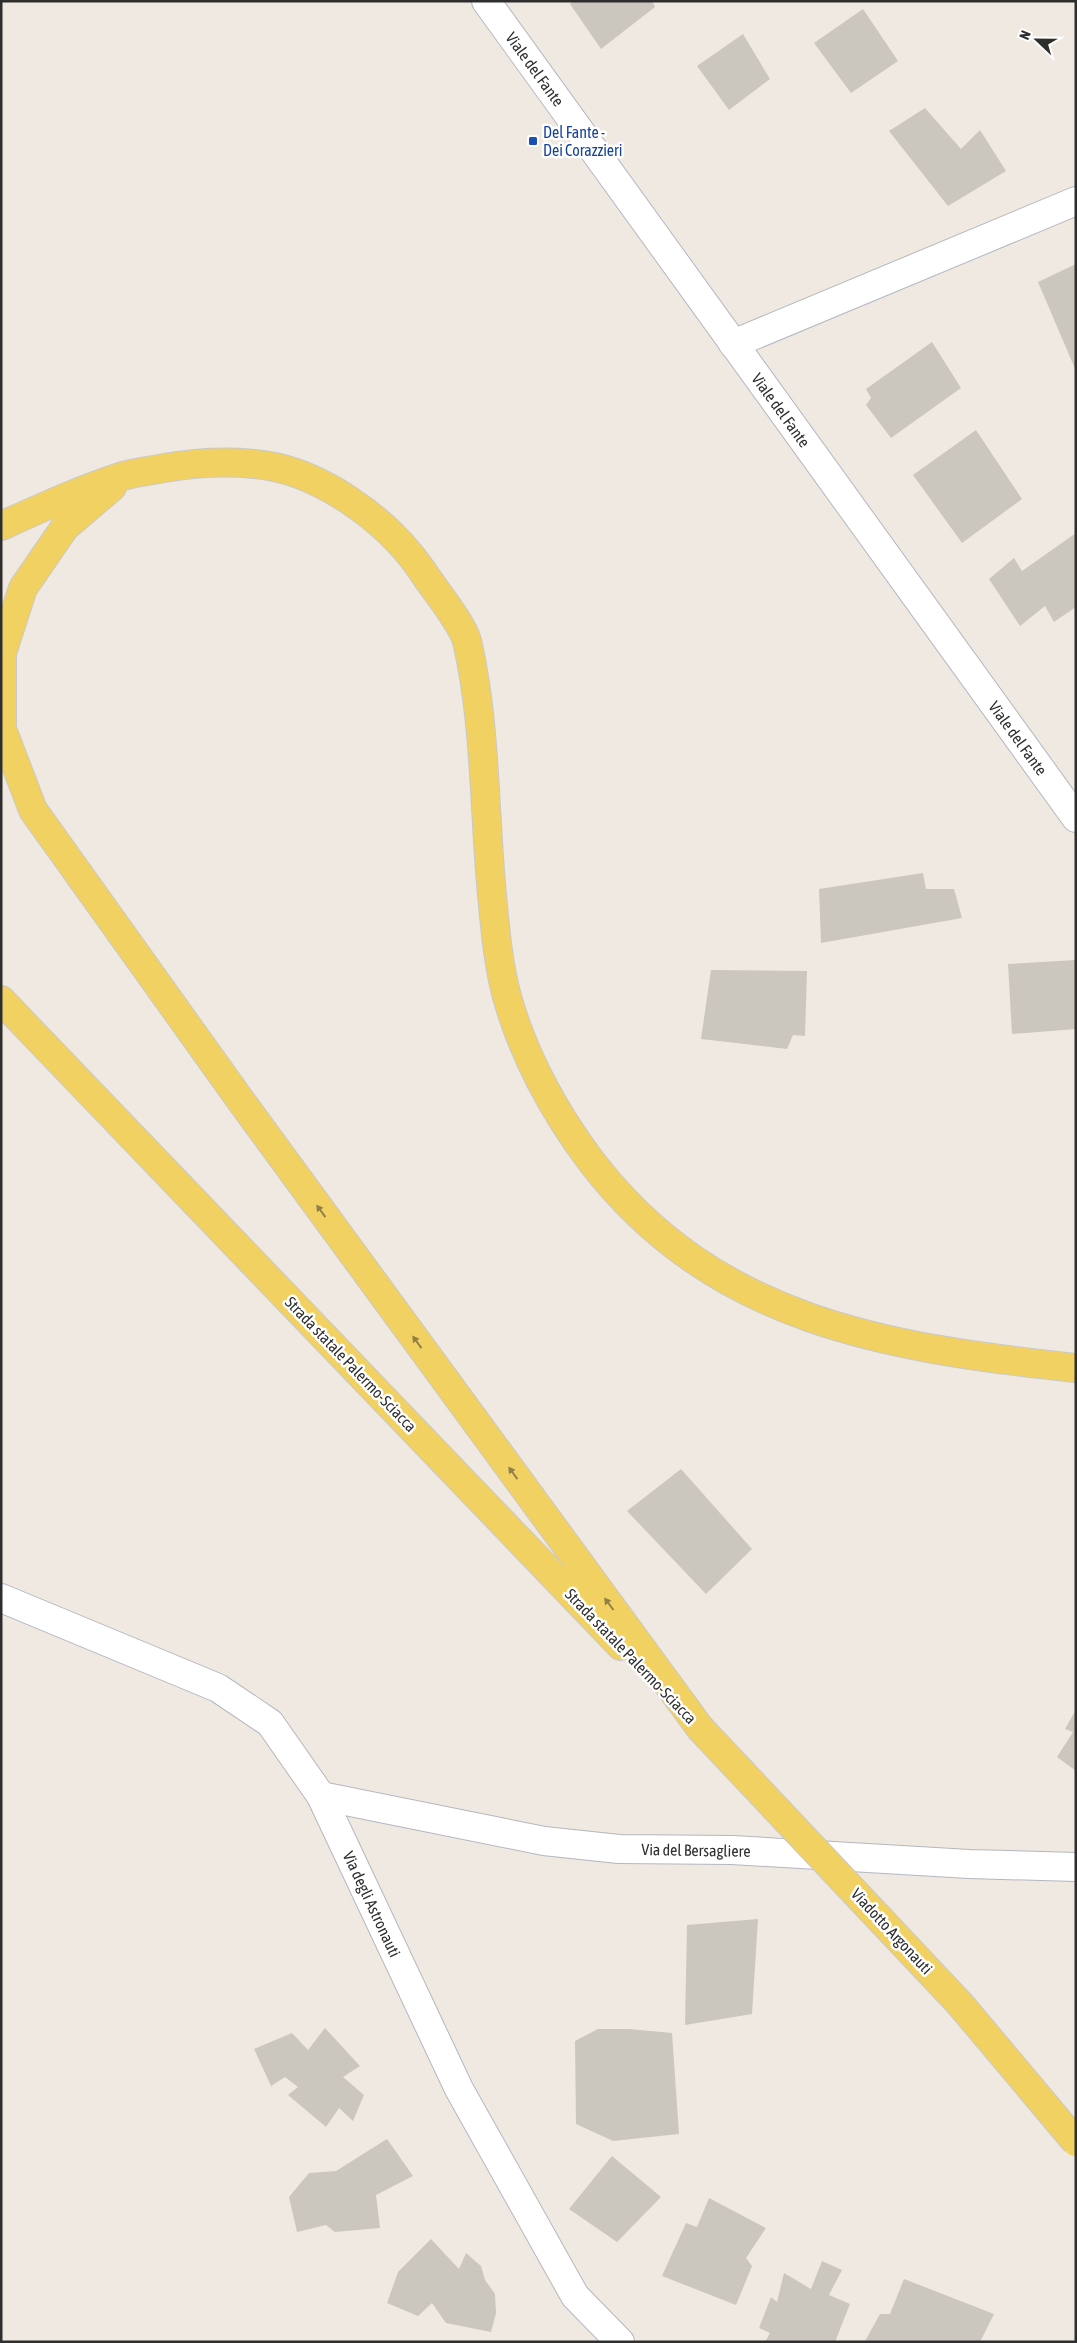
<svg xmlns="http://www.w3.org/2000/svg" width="1077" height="2343" font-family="'Asap Condensed',sans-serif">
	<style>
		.building { fill: #cbc7bf }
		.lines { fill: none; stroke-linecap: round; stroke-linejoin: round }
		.minor-casing { stroke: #b4b7c1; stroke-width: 30 }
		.tertiary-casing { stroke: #b4b7c1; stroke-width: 30 }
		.secondary-casing { stroke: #b4b7c1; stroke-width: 30 }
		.primary-casing { stroke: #c9c9c9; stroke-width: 30 }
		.minor { stroke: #fff; stroke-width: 28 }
		.tertiary { stroke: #fff; stroke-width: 28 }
		.secondary { stroke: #fff; stroke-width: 28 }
		.primary { stroke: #f2d163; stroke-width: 28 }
		.primary-bridge-casing { stroke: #c9c9c9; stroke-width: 30; stroke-linecap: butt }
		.primary-bridge { stroke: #f2d163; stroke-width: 28 }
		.oneway { fill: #908048 }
		.transit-dot { fill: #1a4fb4; stroke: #fff; stroke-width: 2 }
		.labels { text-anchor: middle; stroke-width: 5; stroke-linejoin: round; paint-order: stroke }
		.street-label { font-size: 16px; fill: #2e2e2e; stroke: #fff }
		.transit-label { font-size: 16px; fill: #164399; stroke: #fff; text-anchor: start }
	</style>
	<rect width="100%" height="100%" fill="#efe9e1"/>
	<g class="building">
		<polygon points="574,1 652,1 655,7 601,49 570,4"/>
		<polygon points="863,9 898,61 851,93 814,43"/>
		<polygon points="743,34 770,79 729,110 697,66"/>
		<polygon points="925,108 961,149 980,130 1006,171 948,206 889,131"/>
		<polygon points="1076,264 1076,371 1038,282"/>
		<polygon points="932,342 961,388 891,438 866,405 871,398 866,389"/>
		<polygon points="976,430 1022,499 962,543 913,475"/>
		<polygon points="1076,533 1076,607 1054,622 1045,606 1020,626 989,579 1014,558 1022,571"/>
		<polygon points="923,873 926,889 954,889 962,918 821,943 819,889"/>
		<polygon points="1076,960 1076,1029 1012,1034 1008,964"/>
		<polygon points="711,970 807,971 805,1036 793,1035 787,1049 701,1039"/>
		<polygon points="681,1469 752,1549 706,1594 627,1511"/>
		<polygon points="1074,1713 1076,1714 1076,1771 1057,1757 1073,1732 1065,1729"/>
		<polygon points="758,1919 752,2014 685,2025 687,1925"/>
		<polygon points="325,2028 360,2066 343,2077 364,2095 353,2121 339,2108 326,2127 288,2095 298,2087 285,2077 271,2086 254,2049 292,2033 308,2050"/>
		<polygon points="598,2029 629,2029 672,2033 679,2134 613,2141 576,2124 575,2041"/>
		<polygon points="387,2139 413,2176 376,2195 380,2228 335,2232 326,2225 297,2232 289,2197 309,2173 336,2171"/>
		<polygon points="612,2156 661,2197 617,2242 569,2209"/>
		<polygon points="709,2198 766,2228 746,2258 752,2266 736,2305 662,2276 686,2223 697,2227"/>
		<polygon points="431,2239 459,2269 466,2253 481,2266 485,2280 495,2294 496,2313 491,2332 446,2323 432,2303 418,2316 387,2303 398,2272"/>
		<polygon points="822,2261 842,2270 829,2295 850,2304 835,2342 765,2342 770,2333 759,2328 771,2297 777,2302 784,2273 811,2289"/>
		<polygon points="904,2279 994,2314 980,2342 865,2341 880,2314 890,2314"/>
	</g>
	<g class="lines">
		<defs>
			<g id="minor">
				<polyline points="733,344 1076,201"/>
				<polyline points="321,1796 544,1841 619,1849 732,1850 969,1864 1076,1867"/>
			</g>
			<polyline id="tertiary" points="1,1598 218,1688 270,1723 321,1796 459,2089 575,2296 620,2342"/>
			<polyline id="secondary" points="486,1 1076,818"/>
			<g id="primary">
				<polyline points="112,487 65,527 23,588 2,653 2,729 33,810 241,1101 700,1728"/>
				<path d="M1,526C41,508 82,489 123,476C136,472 151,471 164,468C194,463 224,461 254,464C318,469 388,520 423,572C434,589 462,623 467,641C486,723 484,811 492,895C495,927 498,962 506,993C522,1053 554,1112 591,1161C714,1322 889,1348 1076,1368"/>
				<polyline points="1,1000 621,1646"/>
			</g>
		</defs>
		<use href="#minor" class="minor-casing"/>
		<use href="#tertiary" class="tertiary-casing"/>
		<use href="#secondary" class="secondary-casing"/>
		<use href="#primary" class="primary-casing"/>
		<use href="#minor" class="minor"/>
		<use href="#tertiary" class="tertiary"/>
		<use href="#secondary" class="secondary"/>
		<use href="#primary" class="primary"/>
		<defs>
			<polyline id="primary-bridge" points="700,1728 960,2004 1076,2142"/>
		</defs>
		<use href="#primary-bridge" class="primary-bridge-casing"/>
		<use href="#primary-bridge" class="primary-bridge"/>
	</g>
	<defs><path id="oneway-solid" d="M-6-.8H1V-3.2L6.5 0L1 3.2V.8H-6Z" transform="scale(1.25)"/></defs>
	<g class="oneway">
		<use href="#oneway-solid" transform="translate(321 1211) rotate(-126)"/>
		<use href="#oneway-solid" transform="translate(417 1342) rotate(-126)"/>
		<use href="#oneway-solid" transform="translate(513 1473) rotate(-126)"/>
		<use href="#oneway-solid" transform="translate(609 1604) rotate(-127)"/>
	</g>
	<rect class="transit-dot" x="528" y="136" width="10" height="10" rx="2.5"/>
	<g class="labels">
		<g class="street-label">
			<text transform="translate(535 69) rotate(54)" y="6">Viale del Fante</text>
			<text transform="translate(781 410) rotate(54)" y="6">Viale del Fante</text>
			<text transform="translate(1018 738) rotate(54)" y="6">Viale del Fante</text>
			<text transform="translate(351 1364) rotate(46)" y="6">Strada statale Palermo-Sciacca</text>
			<text transform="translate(631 1656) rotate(46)" y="6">Strada statale Palermo-Sciacca</text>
			<text transform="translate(696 1850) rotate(1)" y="6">Via del Bersagliere</text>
			<text transform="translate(372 1904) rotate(65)" y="6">Via degli Astronauti</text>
			<text transform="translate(892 1931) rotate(47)" y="6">Viadotto Argonauti</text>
		</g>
		<g class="transit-label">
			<text x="543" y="138">Del Fante -<tspan x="543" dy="18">Dei Corazzieri</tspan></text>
		</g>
	</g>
	<rect width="1077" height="2343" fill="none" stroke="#2e2e2e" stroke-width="5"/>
	<g transform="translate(1037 40) rotate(292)" stroke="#ffffff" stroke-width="4" paint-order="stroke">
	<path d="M0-4L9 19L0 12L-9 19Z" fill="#2e2e2e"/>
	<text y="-8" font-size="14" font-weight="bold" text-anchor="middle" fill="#2e2e2e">N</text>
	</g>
</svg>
